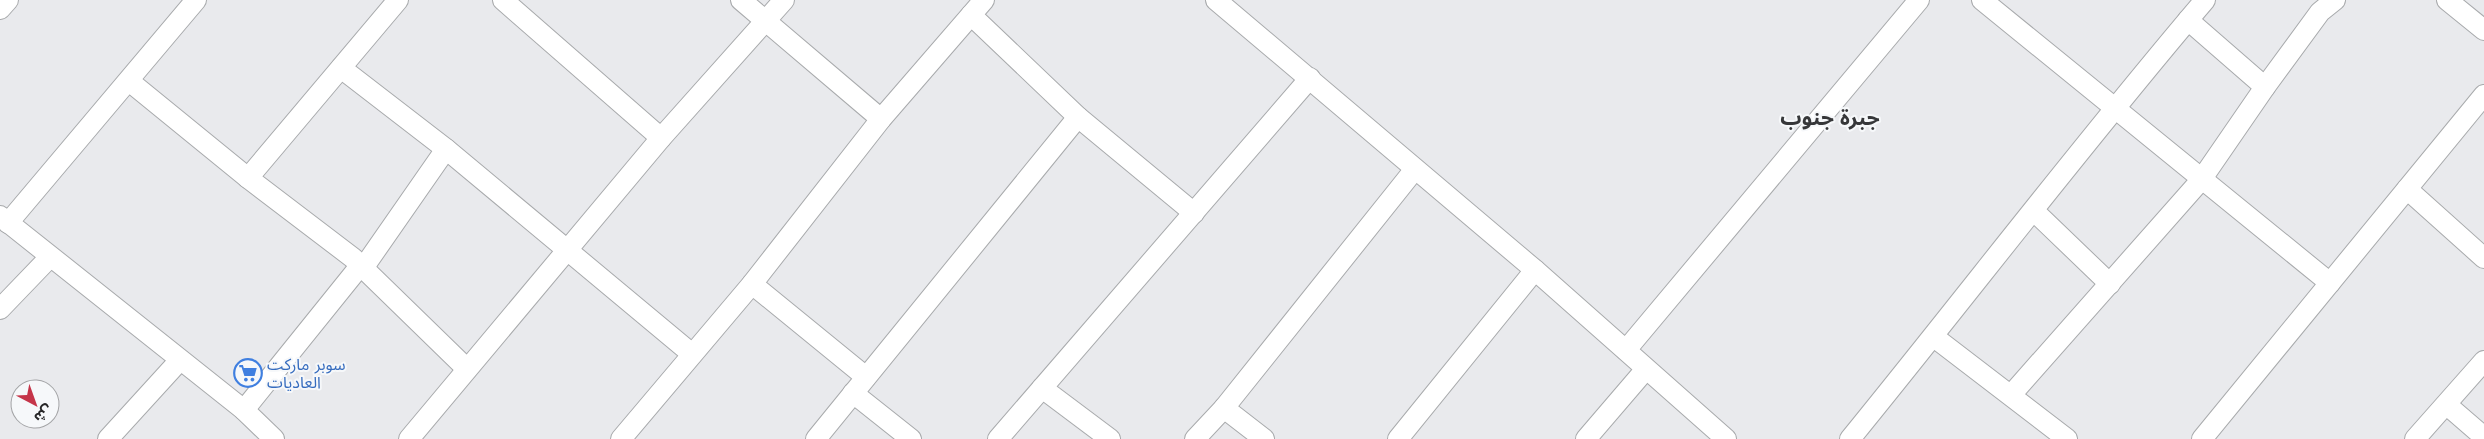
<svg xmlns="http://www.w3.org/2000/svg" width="2484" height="439" font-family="'Work Sans','Noto Sans Arabic',sans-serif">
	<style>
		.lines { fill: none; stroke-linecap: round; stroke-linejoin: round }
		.minor-casing { stroke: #a8aaac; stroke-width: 22 }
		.minor { stroke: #fff; stroke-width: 20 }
		.labels { text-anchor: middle; stroke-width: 4; stroke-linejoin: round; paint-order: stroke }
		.shop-label { font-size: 16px; fill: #366cbe; stroke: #f6f8fa; text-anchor: start }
		.district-label { font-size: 21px; font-weight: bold; fill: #363739; stroke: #f6f8fa }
	</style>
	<rect width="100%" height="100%" fill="#e9eaed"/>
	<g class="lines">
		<defs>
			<g id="minor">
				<polyline points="503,0 661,138"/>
				<polyline points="741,0 881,119"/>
				<polyline points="1216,0 1535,270 1726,439"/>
				<polyline points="1982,0 2330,283"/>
				<polyline points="2447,0 2484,30"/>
				<polyline points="0,9 8,0"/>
				<polyline points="971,15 1078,117 1194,213"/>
				<polyline points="2188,20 2265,87"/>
				<polyline points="341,68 446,149 692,354"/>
				<polyline points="129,81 248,178 353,258 467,369"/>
				<polyline points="248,178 398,0"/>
				<polyline points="2407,189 2484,258"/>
				<polyline points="2034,211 2110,284"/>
				<polyline points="0,216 244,410 274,439"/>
				<polyline points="8,223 196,0"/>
				<polyline points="752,284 866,377"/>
				<polyline points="0,309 50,257"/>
				<polyline points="1934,337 2067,439"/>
				<polyline points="1626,350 1919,0"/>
				<polyline points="1042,388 1110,439"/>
				<polyline points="853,393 911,439"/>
				<polyline points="2011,395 2201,180 2265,87 2320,12 2335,0"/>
				<polyline points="2447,405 2484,437"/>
				<polyline points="1224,408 1264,439"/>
				<polyline points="244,410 360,266 366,264 446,149"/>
				<polyline points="108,439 180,360"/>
				<polyline points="409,439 661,138 784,0"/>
				<polyline points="621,439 752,284 881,119 984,0"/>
				<polyline points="816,439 1078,117"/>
				<polyline points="998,439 1310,78"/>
				<polyline points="1195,439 1224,408 1415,169"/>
				<polyline points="1398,439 1535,270"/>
				<polyline points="1586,439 1646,369"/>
				<path d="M1850,439C1969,293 2083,143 2205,0"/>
				<polyline points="2202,439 2484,95"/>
				<polyline points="2415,439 2484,361"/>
			</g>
		</defs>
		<use href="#minor" class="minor-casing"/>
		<use href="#minor" class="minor"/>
	</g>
	<defs>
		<symbol id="supermarket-ring" viewBox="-11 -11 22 22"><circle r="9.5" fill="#f6f8fa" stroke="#3f7fe0" stroke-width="1.5"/><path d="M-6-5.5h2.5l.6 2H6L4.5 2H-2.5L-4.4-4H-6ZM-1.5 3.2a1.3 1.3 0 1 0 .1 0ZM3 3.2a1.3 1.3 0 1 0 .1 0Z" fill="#3f7fe0"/></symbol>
	</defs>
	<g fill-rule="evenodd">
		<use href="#supermarket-ring" x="232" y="357" width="32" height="32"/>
	</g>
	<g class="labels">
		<g class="shop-label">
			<text x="267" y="370">سوبر ماركت<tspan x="267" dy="18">العاديات</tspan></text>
		</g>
		<g class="district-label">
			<text x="1830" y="125">جبرة جنوب</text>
		</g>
	</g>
	<g transform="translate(35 404) rotate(139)"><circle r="24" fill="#f6f8fa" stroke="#a3a4a6"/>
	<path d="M0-4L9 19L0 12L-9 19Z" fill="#c53549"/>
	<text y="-8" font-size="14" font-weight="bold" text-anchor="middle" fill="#262627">ش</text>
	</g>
</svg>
